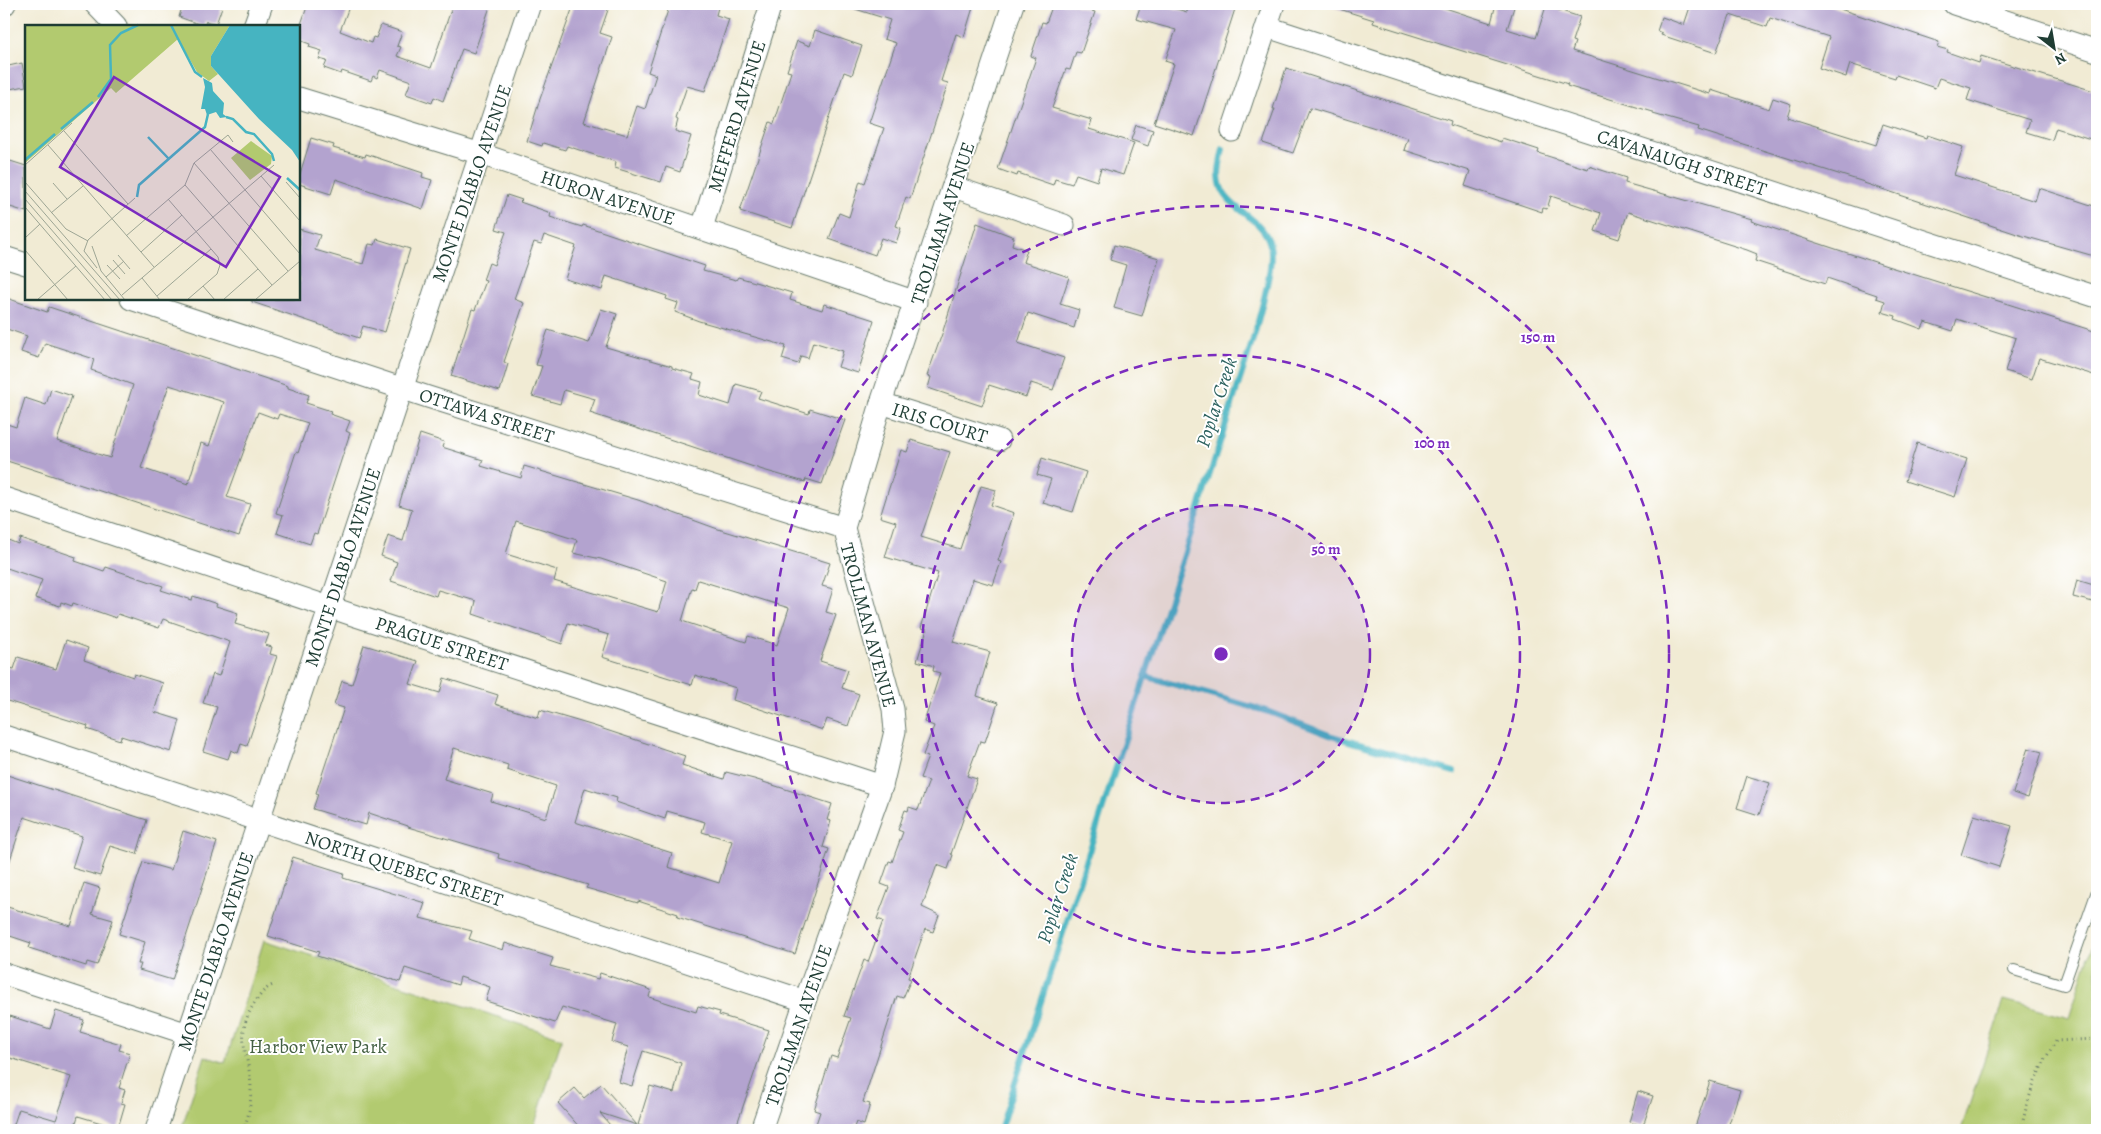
<svg xmlns="http://www.w3.org/2000/svg" width="2101" height="1134" font-family="Alegreya,serif">
	<style>
		.green { fill: #b2ca6f; stroke: #688452 }
		.lines { fill: none; stroke-linecap: round; stroke-linejoin: round }
		.stream { stroke: #46b4c1; stroke-width: 6 }
		.building { fill: #b3a3cf; fill-rule: evenodd }
		.lane-casing { stroke: #687a6c; stroke-width: 12 }
		.street-casing { stroke: #687a6c; stroke-width: 23 }
		.path { stroke: #687a6c; stroke-width: 3; stroke-dasharray: 1 4; stroke-linecap: butt }
		.lane { stroke: #fff; stroke-width: 10 }
		.street { stroke: #fff; stroke-width: 21 }
		.ring { fill: none; stroke: #7b2cbf; stroke-width: 2.5; stroke-dasharray: 9 6 }
		.labels { text-anchor: middle; stroke-width: 4; stroke-linejoin: round; paint-order: stroke }
		.street-label { font-size: 19px; fill: #1f3d34; stroke: #fff }
		.park-label { font-size: 19px; fill: #446043; stroke: #fff }
		.water-label { font-size: 20px; font-style: italic; fill: #2b615e; stroke: #fff }
		.inset-river { fill: none; stroke: #46b4c1; stroke-width: 2.5 }
		.inset-road { fill: none; stroke: #9da594; stroke-width: 1 }
		.view { fill: #7b2cbf; fill-opacity: 0.15; stroke: #7b2cbf; stroke-width: 2.5 }
		.inset-edge { fill: none; stroke: #1f3d34; stroke-width: 2.5 }
		.centre { fill: #7b2cbf; stroke: #fff; stroke-width: 2.5 }
		.ring-label { font-size: 15px; text-anchor: middle; font-weight: bold; fill: #7b2cbf; stroke: #fff; stroke-width: 4; stroke-linejoin: round; paint-order: stroke }
	</style>
	<rect width="100%" height="100%" fill="#fff"/>
	<filter id="ink" filterUnits="userSpaceOnUse"><feTurbulence type="fractalNoise" baseFrequency=".02" numOctaves="2"/><feDisplacementMap in="SourceGraphic" scale="10" xChannelSelector="R" yChannelSelector="G"/><feConvolveMatrix kernelMatrix="1 2 1 2 8 2 1 2 1" color-interpolation-filters="sRGB"/></filter>
	<filter id="wash" filterUnits="userSpaceOnUse"><feTurbulence type="fractalNoise" baseFrequency=".0096" numOctaves="4" result="noise"/><feDisplacementMap in="SourceGraphic" scale="20" xChannelSelector="R" yChannelSelector="G"/><feGaussianBlur stdDeviation="1.12" result="paint"/><feColorMatrix in="noise" values="0 0 0 0 0 0 0 0 0 0 0 0 0 0 0 0 0 1.4 0 .05"/><feComposite in="paint" operator="in"/></filter>
	<g filter="url(#wash)">
		<rect width="100%" height="100%" fill="#f1ebd4"/>
		<g class="green">
			<polygon points="2097,931 2097,1130 1961,1130 2004,1000 2069,1018"/>
			<polygon points="264,940 562,1038 533,1130 181,1130 205,1056 225,1063"/>
		</g>
		<g class="lines">
			<g class="stream">
				<polyline points="1145,676 1269,712 1332,736 1454,772"/>
				<path d="M1000,1130L1255,333C1260,312 1275,264 1270,245C1264,217 1225,209 1220,183C1217,172 1221,160 1223,149"/>
			</g>
		</g>
		<g id="blocks">
			<g class="building">
				<polygon points="183,4 223,4 216,24 206,21 204,26 179,17"/>
				<polygon points="308,4 350,4 340,31 371,43 373,37 376,38 381,25 402,32 397,46 401,47 397,56 431,68 453,4 491,4 474,53 462,49 443,101 434,97 432,103 406,94 411,81 380,70 377,78 373,76 371,81 342,71 341,74 324,68 327,61 319,59 322,51 309,47 310,44 299,40 299,30"/>
				<polygon points="574,4 610,4 600,33 612,37 584,122 627,135 637,106 645,109 656,75 648,72 670,4 719,4 716,15 729,19 705,91 687,86 676,119 678,120 675,131 691,136 680,172 666,167 661,182 615,168 616,162 567,146 565,150 543,143 542,146 527,141 540,99"/>
				<polygon points="850,4 974,4 964,37 956,34 941,81 948,83 910,199 906,197 896,226 901,228 896,243 881,238 875,255 829,239 839,213 849,217 860,181 865,183 884,128 869,123 896,43 884,39 890,20 849,7"/>
				<polygon points="1053,4 1071,4 1095,12 1081,53 1076,52 1070,70 1066,69 1052,108 1092,120 1089,129 1134,143 1123,175 1101,168 1097,181 1076,174 1072,184 1055,179 1053,185 1018,173 1017,176 998,169 1036,58 1031,56 1037,38 1042,22 1046,23"/>
				<polygon points="1141,4 1159,4 1187,12 1190,4 1219,4 1235,9 1194,136 1154,123 1174,64 1165,61 1176,30 1136,19"/>
				<polygon points="1334,4 1433,4 1491,23 1496,4 1515,4 1507,29 1536,38 1546,6 1580,17 1572,41 1575,42 1572,51 1710,94 1711,90 1769,109 1773,98 1791,104 1787,117 1876,145 1883,124 1926,138 1927,135 1963,147 1954,175 2035,201 2039,188 2097,207 2097,247 2094,256 2020,235 1864,183 1864,182 1698,130 1699,127 1653,114 1653,112 1567,86 1568,84 1373,23 1374,20 1333,7"/>
				<polygon points="1691,4 1825,4 1939,42 1937,47 1948,50 1947,52 1979,63 1981,56 2097,92 2097,141 2056,128 2052,140 2026,132 2030,120 1967,100 1971,88 1939,78 1935,88 1896,75 1895,78 1850,64 1846,77 1819,68 1829,37 1770,18 1767,27 1730,15 1716,53 1661,35 1662,33 1657,31 1662,17 1684,25"/>
				<polygon points="815,30 862,46 852,75 844,72 792,228 740,211 770,122 774,124 791,72 787,71 797,41 810,46"/>
				<polygon points="22,63 26,86 4,90 4,67"/>
				<polygon points="1286,68 1451,121 1450,125 1501,142 1502,138 1539,150 1538,153 1588,169 1589,166 1626,178 1625,183 1752,219 1751,221 1887,266 2097,332 2097,376 2039,358 2032,379 2005,371 2016,338 1957,319 1953,331 1925,322 1922,329 1895,319 1896,316 1882,312 1885,301 1876,298 1877,295 1827,278 1825,284 1755,261 1757,254 1747,250 1628,212 1619,239 1595,231 1601,213 1551,196 1547,209 1543,208 1542,212 1465,186 1470,171 1404,150 1408,138 1310,108 1293,153 1263,143 1275,109 1273,109"/>
				<polygon points="1136,125 1153,130 1148,146 1131,140"/>
				<polygon points="311,138 334,145 333,148 365,157 366,154 423,173 422,177 432,180 423,209 336,179 331,194 299,184 299,177"/>
				<polygon points="4,159 26,166 26,212 4,205"/>
				<polygon points="507,195 522,200 520,202 551,213 550,217 582,227 583,225 705,266 703,271 736,280 738,277 792,293 790,300 822,310 824,304 874,320 858,373 838,367 843,351 813,342 808,358 801,356 798,364 782,359 786,346 699,321 675,312 678,303 666,299 667,296 606,276 602,290 565,279 576,246 544,235 541,244 534,242 514,299 524,303 504,362 508,364 500,391 451,376 472,309 475,310 486,281 483,280 489,263 494,265 506,232 496,229"/>
				<polygon points="977,223 1014,237 1012,245 1027,250 1023,262 1069,277 1060,304 1079,310 1074,328 1028,313 1018,343 1064,358 1053,390 1031,383 1026,397 989,385 982,406 928,388 931,377 927,376 942,334"/>
				<polygon points="299,229 320,235 315,250 363,264 369,244 375,245 377,239 410,249 385,332 363,326 359,338 252,302 252,299 299,299"/>
				<polygon points="1114,245 1159,258 1142,316 1114,308 1126,265 1110,260"/>
				<path d="M4,297L47,312L49,307L288,386V388L309,395L306,403L331,411L330,414L350,421L346,431L350,433L317,534L314,533L310,544L277,533L283,515L276,513L296,452L298,453L308,423L279,414L277,419L258,412L227,497L250,504L239,536L4,460V423L16,427L25,398L46,405L51,389L72,396L57,441L110,458L133,385L91,370L94,359L45,343L39,358L21,352L27,336L4,328ZM169,385L224,402L209,446L201,443L188,484L141,468Z"/>
				<polygon points="601,309 617,314 606,347 672,366 672,368 694,374 692,379 702,382 699,395 730,405 736,384 761,391 758,398 809,414 810,409 845,420 822,484 806,479 805,482 763,470 590,413 595,399 564,390 560,404 532,396 542,366 536,365 548,330 589,343"/>
				<path d="M420,434L444,442L442,447L483,460L481,466L521,478L524,466L638,500L715,528L830,563L822,586L833,589L826,612L836,615L820,661L848,670L842,688L859,694L848,726L827,719L823,730L733,700L736,688L695,675L692,685L602,657L609,635L568,623L562,644L473,614L476,601L438,590L436,596L391,581L397,562L381,556L388,536L403,541L412,509L399,505ZM516,521L577,540L573,553L601,559L667,581L658,612L554,581L557,570L506,554ZM698,580L789,608L777,645L748,636L746,642L682,621L692,588L695,589Z"/>
				<polygon points="911,440 950,452 921,537 960,549 981,486 996,490 991,505 1014,513 998,561 1001,562 993,585 973,579 953,642 990,652 977,696 998,703 985,742 980,741 967,776 977,779 951,854 953,855 948,869 937,865 922,907 939,915 933,932 925,929 908,978 911,979 903,998 897,996 863,1102 870,1104 864,1125 856,1122 853,1130 814,1130 820,1112 814,1110 831,1056 837,1058 851,1018 844,1016 864,960 868,962 883,921 877,919 889,887 881,884 889,861 892,862 903,832 898,830 905,810 908,811 909,807 918,810 929,781 920,778 928,757 923,755 934,726 924,722 940,673 933,671 934,666 917,661 927,629 921,628 938,573 885,557 896,522 880,517 901,450 907,452"/>
				<polygon points="1917,443 1967,459 1955,497 1905,481"/>
				<polygon points="1042,458 1086,472 1073,512 1043,503 1051,479 1037,475"/>
				<polygon points="20,538 76,557 75,561 104,571 106,567 163,586 161,590 192,600 193,596 217,604 216,606 238,613 235,624 269,634 265,645 272,647 270,654 277,656 247,746 241,744 238,753 231,750 228,759 203,751 217,707 203,703 213,674 219,676 230,642 163,619 159,628 118,614 116,618 73,603 72,606 61,602 60,606 35,598 42,580 4,567 4,552 8,540 18,544"/>
				<polygon points="2077,580 2097,586 2097,603 2073,597"/>
				<polygon points="66,640 88,648 84,660 133,677 134,674 163,683 154,712 180,720 171,752 121,736 120,740 87,729 88,726 4,700 4,666 14,669 18,657 56,669"/>
				<path d="M364,645L418,661L410,684L440,693L444,678L498,695L495,704L538,718L540,710L594,726L685,756L682,765L724,779L726,772L754,779L832,804L827,820L831,821L823,847L829,849L795,954L677,917L678,914L638,901V903L586,888L588,885L498,858L499,854L408,827V826L369,813L366,825L313,809L318,794L316,793L344,708L334,705L342,681L352,684ZM454,748L508,765L507,770L556,786L546,818L491,801L493,794L444,779ZM585,788L617,798L616,802L665,819L667,811L705,822L702,832L732,841L719,883L668,867L672,853L575,822Z"/>
				<polygon points="2028,748 2042,752 2028,798 2013,793"/>
				<polygon points="4,774 147,820 137,854 110,846 100,876 72,868 82,836 24,817 7,869 4,868"/>
				<polygon points="1747,776 1770,783 1759,815 1737,808"/>
				<polygon points="1974,815 2012,826 1999,867 1961,855"/>
				<polygon points="183,831 217,842 172,980 139,970 141,964 138,964 145,942 119,934 143,862 171,870"/>
				<polygon points="293,857 344,873 343,878 425,903 420,918 472,931 469,939 503,950 505,943 553,958 550,966 598,979 600,973 651,990 649,997 696,1012 698,1006 720,1012 719,1015 769,1030 735,1130 655,1130 638,1125 650,1086 674,1093 681,1063 643,1051 632,1086 619,1082 628,1047 612,1042 617,1024 562,1007 555,1023 486,1001 490,987 460,977 458,985 405,968 400,982 317,956 319,952 268,936"/>
				<polygon points="84,883 100,888 92,914 113,920 97,965 87,962 86,966 29,948 31,943 4,934 4,906 71,926"/>
				<polygon points="56,1011 84,1020 80,1032 121,1044 119,1050 130,1053 119,1088 125,1090 121,1103 125,1104 118,1128 78,1116 75,1126 75,1130 12,1130 19,1109 56,1120 71,1077 4,1056 4,1020 9,1021 10,1016 50,1029"/>
				<polygon points="1710,1081 1740,1090 1727,1130 1694,1130"/>
				<polygon points="601,1084 637,1125 600,1113 614,1130 582,1130 558,1103 575,1088 584,1098"/>
				<polygon points="1638,1091 1653,1096 1643,1126 1629,1122"/>
			</g>
		</g>
	</g>
	<g filter="url(#ink)">
		<use href="#blocks" fill-opacity="0" stroke="#687a6c" stroke-width="1"/>
		<g class="lines">
			<defs>
				<polyline id="lane" points="2014,970 2064,985 2097,891"/>
				<g id="street">
					<polyline points="4,4 5,4"/>
					<polyline points="95,4 116,26"/>
					<polyline points="1954,4 2097,51"/>
					<polyline points="254,26 262,4"/>
					<polyline points="1267,27 2097,297"/>
					<polyline points="299,98 481,154 916,302"/>
					<polyline points="1232,131 1274,4"/>
					<polyline points="954,187 1064,225"/>
					<polyline points="702,228 771,4"/>
					<polyline points="4,257 26,264"/>
					<polyline points="131,299 428,397 844,528"/>
					<polyline points="881,403 999,440"/>
					<polyline points="4,498 353,615 882,786"/>
					<polyline points="4,736 805,1001"/>
					<polyline points="4,974 188,1034"/>
					<polyline points="156,1130 530,4"/>
					<polyline points="761,1130 805,1001 882,786 895,731 893,709 844,528 881,403 1013,4"/>
				</g>
			</defs>
			<use href="#lane" class="lane-casing"/>
			<use href="#street" class="street-casing"/>
			<g class="path">
				<path d="M243,1130C249,1117 251,1103 251,1088C250,1054 232,1035 256,1001C260,995 265,988 273,985"/>
				<path d="M2021,1130C2028,1096 2037,1071 2056,1041L2097,1039"/>
			</g>
			<use href="#lane" class="lane"/>
			<use href="#street" class="street"/>
		</g>
	</g>
	<circle cx="1221" cy="654" r="149" fill="#7b2cbf" fill-opacity=".12"/>
	<g class="ring">
		<circle cx="1221" cy="654" r="149"/>
		<circle cx="1221" cy="654" r="299"/>
		<circle cx="1221" cy="654" r="448"/>
	</g>
	<g class="labels">
		<g class="street-label">
			<text transform="translate(736 116) rotate(-73)" y="7">MEFFERD AVENUE</text>
			<text transform="translate(1682 162) rotate(18)" y="7">CAVANAUGH STREET</text>
			<text transform="translate(471 183) rotate(-71)" y="7">MONTE DIABLO AVENUE</text>
			<text transform="translate(608 197) rotate(18)" y="7">HURON AVENUE</text>
			<text transform="translate(942 223) rotate(-72)" y="7">TROLLMAN AVENUE</text>
			<text transform="translate(487 415) rotate(18)" y="7">OTTAWA STREET</text>
			<text transform="translate(940 422) rotate(17)" y="7">IRIS COURT</text>
			<text transform="translate(342 567) rotate(-72)" y="7">MONTE DIABLO AVENUE</text>
			<text transform="translate(869 625) rotate(75)" y="7">TROLLMAN AVENUE</text>
			<text transform="translate(442 643) rotate(18)" y="7">PRAGUE STREET</text>
			<text transform="translate(404 868) rotate(18)" y="7">NORTH QUEBEC STREET</text>
			<text transform="translate(215 951) rotate(-72)" y="7">MONTE DIABLO AVENUE</text>
			<text transform="translate(798 1025) rotate(-71)" y="7">TROLLMAN AVENUE</text>
		</g>
		<g class="park-label">
			<text x="318" y="1053">Harbor View Park</text>
		</g>
		<g class="water-label">
			<text transform="translate(1216 402) rotate(-72)" y="7">Poplar Creek</text>
			<text transform="translate(1057 898) rotate(-72)" y="7">Poplar Creek</text>
		</g>
	</g>
	<g transform="translate(25 25)">
		<rect width="275" height="275" fill="#f1ebd4"/>
		<path d="M0,0H205L186,31V41L193,49L184,56L172,47L153,14L91,68L86,63L0,138ZM226,116L247,131L246,139L225,155L206,133Z" fill="#b2ca6f"/>
		<path d="M205,0H275V137L267,125L234,94L186,41V31ZM178,53L187,58L188,66L199,78L198,89L202,92L195,93L191,87L182,90L180,84H176L180,62Z" fill="#46b4c1"/>
		<path class="inset-river" d="M146,0L170,47L177,52M73,72L86,54L85,20L96,8L113,0M201,92L208,94L221,107L229,109L247,129L249,136M36,104L68,77M123,112L143,133M0,135L30,109M262,153L275,165M112,172L114,160L180,102L183,89"/>
		<path class="inset-road" d="M39,106L103,179M23,120L129,242M185,124L275,229M169,138L263,246M0,140L47,98M236,151L275,196M0,157L41,204L63,216M261,157L275,173M28,158L42,174M160,160L247,260M0,166L95,275M0,174L87,275M143,174L193,232L195,240L192,249L162,275M0,182L80,275M26,188L58,161M101,211L160,160L169,138L203,110L208,117M0,213L15,199M63,215L110,173M63,215L59,226L72,243M67,221L76,246L100,275M0,225L43,275M116,227L157,190M93,230L105,244M88,235L100,249M82,240L95,254M81,252L99,236M117,253L135,275M178,261L190,275M97,270L249,140M132,271L186,224M12,275L51,241M198,275L233,244M230,275L275,236"/>
		<path class="view" d="M89,52L255,152L201,242L35,142Z"/>
		<rect width="275" height="275" class="inset-edge"/>
	</g>
	<circle cx="1221" cy="654" r="8" class="centre"/>
	<g class="ring-label">
		<text x="1538" y="342">150 m</text>
		<text x="1432" y="448">100 m</text>
		<text x="1326" y="554">50 m</text>
	</g>
	<rect width="2101" height="1134" fill="none" stroke="#fff" stroke-width="20"/>
	<g transform="translate(2054 48) rotate(149)" stroke="#ffffff" stroke-width="4" paint-order="stroke">
	<path d="M0-4L9 19L0 12L-9 19Z" fill="#1f3d34"/>
	<text y="-8" font-size="14" font-weight="bold" text-anchor="middle" fill="#1f3d34">N</text>
	</g>
</svg>
